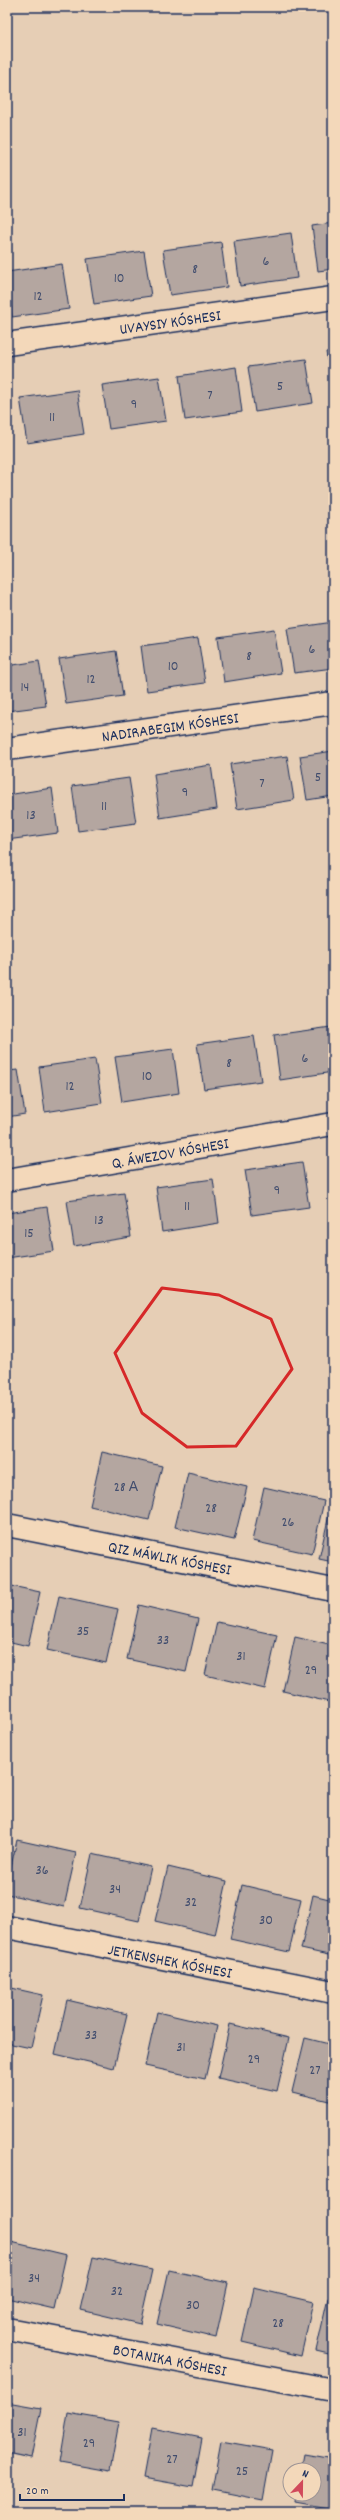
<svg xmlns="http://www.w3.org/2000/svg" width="340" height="2520" font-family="Dekko,sans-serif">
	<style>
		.building { fill: #b4a6a0; stroke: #1b2f5e }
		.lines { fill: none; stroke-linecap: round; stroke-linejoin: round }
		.street-casing { stroke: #1b2f5e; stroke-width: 25 }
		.street { stroke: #f3d8ba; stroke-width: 22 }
		.marked { fill: none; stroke: #d62828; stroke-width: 3; stroke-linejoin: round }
		.labels { text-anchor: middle; stroke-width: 4; stroke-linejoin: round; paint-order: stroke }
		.number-label { font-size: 14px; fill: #414d6e }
		.street-label { font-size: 16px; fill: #1b2f5e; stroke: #f3d8ba }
	</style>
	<rect width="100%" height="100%" fill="#e6ceb5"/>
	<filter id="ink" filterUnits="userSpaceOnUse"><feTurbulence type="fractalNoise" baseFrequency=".025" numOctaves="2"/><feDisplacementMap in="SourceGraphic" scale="8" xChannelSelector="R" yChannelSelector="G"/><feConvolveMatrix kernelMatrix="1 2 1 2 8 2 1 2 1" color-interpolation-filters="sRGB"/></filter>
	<g filter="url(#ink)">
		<g class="building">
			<polygon points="333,223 333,269 318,271 312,226"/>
			<polygon points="291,233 297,278 240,286 234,241"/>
			<polygon points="221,242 227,287 170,295 163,250"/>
			<polygon points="144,251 151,296 94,304 87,259"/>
			<polygon points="62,264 69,309 12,317 7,272"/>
			<polygon points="333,351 333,396 326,352"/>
			<polygon points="306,359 313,403 255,412 248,367"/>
			<polygon points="236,367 242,412 185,420 179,376"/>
			<polygon points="159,377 166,421 109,429 102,385"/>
			<polygon points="77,390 84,434 27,443 20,398"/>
			<polygon points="333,622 333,668 294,673 287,629"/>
			<polygon points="274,629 281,673 224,682 218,637"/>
			<polygon points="198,638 205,683 147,691 141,646"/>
			<polygon points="116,651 123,696 66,704 59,659"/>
			<polygon points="39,661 46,706 7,711 7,666"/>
			<polygon points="333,751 333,796 307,800 300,756"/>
			<polygon points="287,756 294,800 237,809 230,764"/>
			<polygon points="211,765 217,809 160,818 154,774"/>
			<polygon points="129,778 136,823 78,831 72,786"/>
			<polygon points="52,788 58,833 7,840 7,795"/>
			<polygon points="331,1027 333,1072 280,1080 274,1035"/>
			<polygon points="254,1036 261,1081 204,1089 197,1044"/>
			<polygon points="173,1049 179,1093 122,1102 115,1057"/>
			<polygon points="95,1059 102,1103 45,1112 39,1067"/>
			<polygon points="18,1070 25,1114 7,1117 7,1071"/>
			<polygon points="302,1162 309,1207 252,1215 245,1170"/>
			<polygon points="213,1179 219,1223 162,1232 156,1187"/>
			<polygon points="124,1193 131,1237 74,1246 67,1201"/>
			<polygon points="47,1207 54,1251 7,1258 7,1213"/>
			<polygon points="102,1452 162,1466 149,1520 90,1506"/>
			<polygon points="188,1473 247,1487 234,1540 175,1527"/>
			<polygon points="264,1487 324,1501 312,1554 252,1541"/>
			<polygon points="331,1506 333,1506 333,1562 319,1559"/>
			<polygon points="7,1585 40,1592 28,1646 7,1641"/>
			<polygon points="59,1596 118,1609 106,1663 47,1650"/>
			<polygon points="139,1605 198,1619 186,1672 127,1659"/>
			<polygon points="217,1622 277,1635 265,1689 205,1675"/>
			<polygon points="295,1637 333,1646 333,1703 283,1691"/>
			<polygon points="17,1840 76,1853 64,1907 7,1894 7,1884"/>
			<polygon points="92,1854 151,1867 139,1921 80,1908"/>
			<polygon points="168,1867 227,1881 215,1935 155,1921"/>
			<polygon points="242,1885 301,1899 289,1952 230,1939"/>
			<polygon points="313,1895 333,1900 333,1956 301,1949"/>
			<polygon points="7,1987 43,1995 31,2048 7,2043"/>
			<polygon points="67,2000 127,2014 114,2068 55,2054"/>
			<polygon points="157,2012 217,2026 205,2079 145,2066"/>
			<polygon points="230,2024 289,2038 277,2091 218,2078"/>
			<polygon points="305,2038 333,2045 333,2102 292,2092"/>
			<polygon points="7,2241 66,2255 54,2309 7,2298"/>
			<polygon points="93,2257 152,2270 140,2324 81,2310"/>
			<polygon points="169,2270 228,2283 216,2338 157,2324"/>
			<polygon points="254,2288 313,2302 301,2356 242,2342"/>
			<polygon points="328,2298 333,2299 333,2355 316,2351"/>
			<polygon points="7,2402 41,2408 31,2458 7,2453"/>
			<polygon points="68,2413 119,2422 110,2471 60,2462"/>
			<polygon points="152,2428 202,2438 193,2487 143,2478"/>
			<polygon points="221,2441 272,2450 263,2500 212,2490"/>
			<polygon points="304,2454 333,2459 333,2510 295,2503 296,2494 314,2494 314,2470 301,2470"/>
		</g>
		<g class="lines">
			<defs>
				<g id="street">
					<polyline points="7,344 333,298"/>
					<polyline points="7,749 333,703"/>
					<polyline points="7,1180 333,1124"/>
					<polyline points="7,1525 333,1590"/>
					<polyline points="7,1927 333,1992"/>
					<polyline points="7,2329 333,2390"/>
				</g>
			</defs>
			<use href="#street" class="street-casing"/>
			<use href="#street" class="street"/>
		</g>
	</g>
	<path class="marked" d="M162,1288L219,1295L271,1319L292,1369L236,1446L187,1447L142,1413L115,1353Z"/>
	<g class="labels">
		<g class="number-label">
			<text x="266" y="265">6</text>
			<text x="195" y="273">8</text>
			<text x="119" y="282">10</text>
			<text x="38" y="300">12</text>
			<text x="280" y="390">5</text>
			<text x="210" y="399">7</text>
			<text x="134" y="408">9</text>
			<text x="52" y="421">11</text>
			<text x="312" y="653">6</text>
			<text x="249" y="660">8</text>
			<text x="173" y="670">10</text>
			<text x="91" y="683">12</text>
			<text x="25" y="691">14</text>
			<text x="318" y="781">5</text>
			<text x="262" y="787">7</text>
			<text x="185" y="796">9</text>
			<text x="104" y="810">11</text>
			<text x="31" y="819">13</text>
			<text x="305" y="1062">6</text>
			<text x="229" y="1067">8</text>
			<text x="147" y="1080">10</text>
			<text x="70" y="1090">12</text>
			<text x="277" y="1194">9</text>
			<text x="187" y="1210">11</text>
			<text x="99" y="1224">13</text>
			<text x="29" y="1237">15</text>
			<text x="126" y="1491">28 А</text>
			<text x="211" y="1512">28</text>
			<text x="288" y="1526">26</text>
			<text x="83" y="1635">35</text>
			<text x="163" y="1644">33</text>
			<text x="241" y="1660">31</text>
			<text x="311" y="1674">29</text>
			<text x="42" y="1874">36</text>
			<text x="115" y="1893">34</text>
			<text x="191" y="1906">32</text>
			<text x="266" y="1924">30</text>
			<text x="91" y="2039">33</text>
			<text x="181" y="2051">31</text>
			<text x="254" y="2063">29</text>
			<text x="315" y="2074">27</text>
			<text x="34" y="2282">34</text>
			<text x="117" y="2295">32</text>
			<text x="193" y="2309">30</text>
			<text x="278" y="2327">28</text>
			<text x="22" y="2436">31</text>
			<text x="89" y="2447">29</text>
			<text x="172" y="2463">27</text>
			<text x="242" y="2475">25</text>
		</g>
		<g class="street-label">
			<text transform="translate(170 321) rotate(-8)" y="6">UVAYSIY KÓSHESI</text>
			<text transform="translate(170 726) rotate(-8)" y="6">NADIRABEGIM KÓSHESI</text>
			<text transform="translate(170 1152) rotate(-10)" y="6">Q. ÁWEZOV KÓSHESI</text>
			<text transform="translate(170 1557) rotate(11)" y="6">QIZ MÁWLIK KÓSHESI</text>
			<text transform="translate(170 1960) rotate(11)" y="6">JETKENSHEK KÓSHESI</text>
			<text transform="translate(170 2359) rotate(11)" y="6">BOTANIKA KÓSHESI</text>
		</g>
	</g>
	<rect width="340" height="2520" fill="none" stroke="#f3d8ba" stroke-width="24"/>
	<rect x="12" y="12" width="316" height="2496" fill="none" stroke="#1b2f5e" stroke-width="1.5" filter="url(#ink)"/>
	<g transform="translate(302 2482) rotate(22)"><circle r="19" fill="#f3d8ba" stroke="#9d9495"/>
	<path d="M0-3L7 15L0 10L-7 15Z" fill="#d1495b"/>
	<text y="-6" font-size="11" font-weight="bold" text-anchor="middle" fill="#1b2f5e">N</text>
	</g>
	<path d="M20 2494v6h104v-6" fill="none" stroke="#1b2f5e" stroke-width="2"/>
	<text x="26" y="2494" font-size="12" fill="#1b2f5e" stroke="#f3d8ba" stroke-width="3" paint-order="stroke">20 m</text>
</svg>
